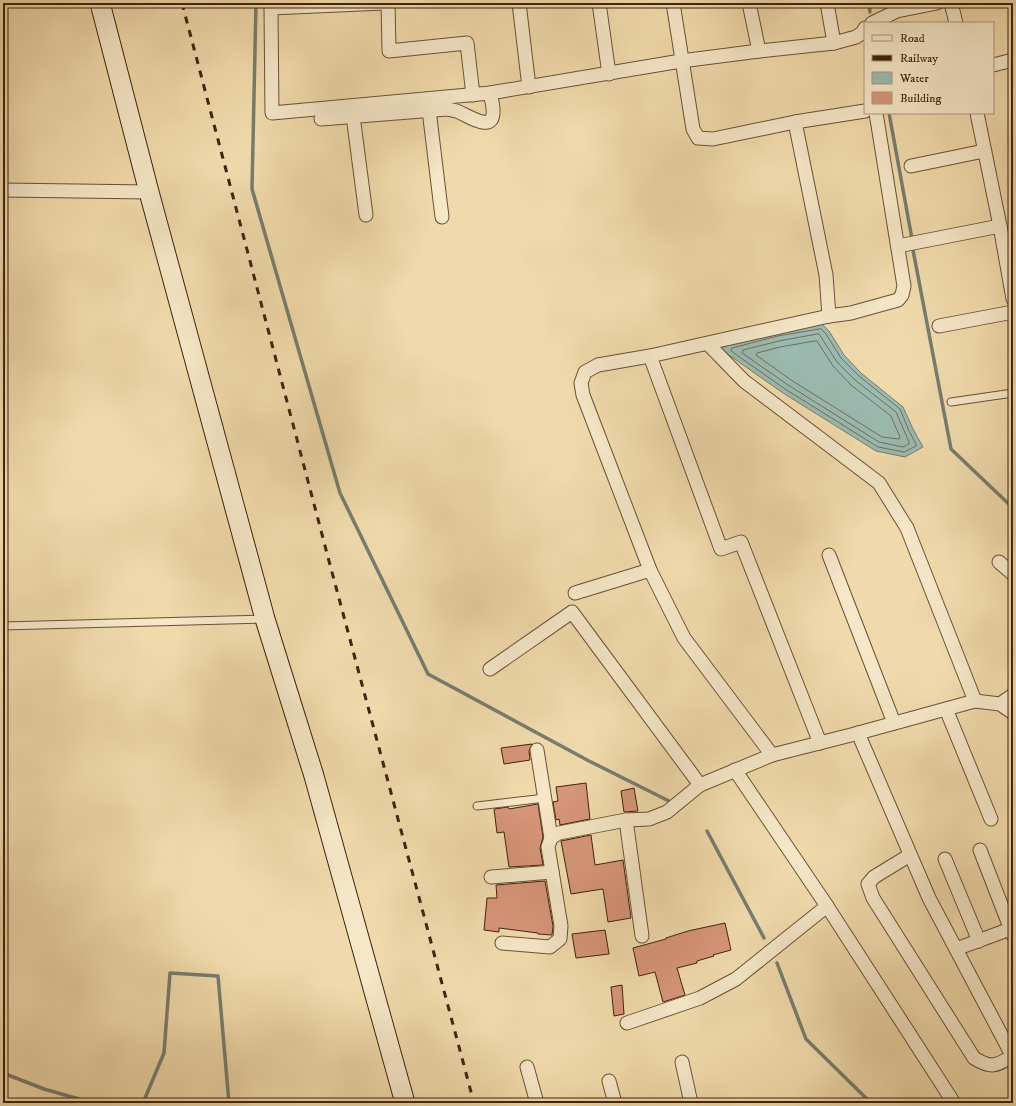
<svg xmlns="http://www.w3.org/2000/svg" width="1016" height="1106" font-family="'IM FELL DW Pica',serif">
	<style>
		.water { fill: #9bbab0; stroke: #777d6f }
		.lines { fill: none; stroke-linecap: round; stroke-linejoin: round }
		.shore { stroke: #6e6e5e; stroke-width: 1 }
		.stream { stroke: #777d6f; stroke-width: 3.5 }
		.building { fill: #d79579; stroke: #40220d }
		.lane-casing { stroke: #6c5034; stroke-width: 9 }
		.street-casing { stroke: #6c5034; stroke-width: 15 }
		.secondary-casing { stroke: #40220d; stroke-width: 21 }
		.lane { stroke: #f5e7c8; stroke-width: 7 }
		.street { stroke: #f5e7c8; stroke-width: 13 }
		.secondary { stroke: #f5e7c8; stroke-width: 19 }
		.rail { stroke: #40220d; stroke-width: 3; stroke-dasharray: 7 7; stroke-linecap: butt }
	</style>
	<rect width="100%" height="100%" fill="#f0daab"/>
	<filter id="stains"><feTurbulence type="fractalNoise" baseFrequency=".005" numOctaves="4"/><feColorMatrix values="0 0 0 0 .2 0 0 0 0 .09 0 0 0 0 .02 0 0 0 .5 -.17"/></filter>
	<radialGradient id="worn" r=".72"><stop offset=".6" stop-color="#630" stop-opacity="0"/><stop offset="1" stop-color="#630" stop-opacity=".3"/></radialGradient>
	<polygon class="water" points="822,324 829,331 844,355 861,373 903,407 913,429 923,447 905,457 876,451 783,393 719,348 739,342"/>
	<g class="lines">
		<g class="shore">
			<polygon points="821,329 826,334 841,358 859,376 900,409 909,431 916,444 916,446 904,452 878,447 785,389 731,351 732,348 778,336"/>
			<polygon points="819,334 837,362 855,380 896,412 909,442 909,444 903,447 879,442 788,385 742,353 743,350 779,341"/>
			<polygon points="817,341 833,366 851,385 891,416 900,437 899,439 882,437 791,380 756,355 757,353 780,347"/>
		</g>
		<g class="stream">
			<polyline points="256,3 252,189 340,493 428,674 589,761 673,803"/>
			<polyline points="869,3 870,12"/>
			<polyline points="889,113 912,239"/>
			<polyline points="913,250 951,449 1013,508"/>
			<polyline points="707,831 764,938"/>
			<polyline points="777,963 806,1039 871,1103"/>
			<polyline points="3,1073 44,1089 93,1103"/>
			<polyline points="143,1103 164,1053 170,973 218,976 229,1103"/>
		</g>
	</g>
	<g class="building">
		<polygon points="532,744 529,751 530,760 504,764 501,748"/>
		<polygon points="586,783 590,819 560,825 559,819 556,820 553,802 558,801 556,787"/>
		<polygon points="634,788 638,811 624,812 621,791"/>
		<polygon points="538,804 543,837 540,848 543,865 509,867 504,832 497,833 494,809 508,807 509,809"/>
		<polygon points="591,835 595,865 623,860 631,918 608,922 603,889 571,894 561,841"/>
		<polygon points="545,881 553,926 552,935 538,934 538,933 499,928 499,932 484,930 487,898 497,898 496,885"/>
		<polygon points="725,923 731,950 713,955 714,956 697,961 697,963 677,968 685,995 663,1002 655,972 639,976 633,948 666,939 666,938 688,931"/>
		<polygon points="605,930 609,954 576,958 572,934"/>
		<polygon points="622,985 624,1014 614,1016 611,987"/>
	</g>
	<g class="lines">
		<defs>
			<g id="lane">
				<polyline points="951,402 1013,393"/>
				<polyline points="3,626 265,619"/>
				<polyline points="477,806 545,798"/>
			</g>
			<g id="street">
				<polyline points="384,3 271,8 272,113 490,93 681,61 759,51 834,43 856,37 862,33 865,28"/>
				<polyline points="388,3 389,51 467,43 473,95"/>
				<polyline points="519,3 529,87"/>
				<polyline points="599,3 609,74"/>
				<polyline points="673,3 693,129 698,138 713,139 795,122 865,111"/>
				<polyline points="749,3 759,51"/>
				<polyline points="827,3 834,43"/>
				<polyline points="951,3 956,23"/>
				<polyline points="872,23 897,11 937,3"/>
				<polyline points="993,65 1013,60"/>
				<polyline points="429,110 442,217"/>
				<polyline points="977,113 1000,226 1013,299"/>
				<polyline points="353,116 366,215"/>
				<path d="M321,119L447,109C451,110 455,110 459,112C470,117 495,134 493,109C493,104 491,98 490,93"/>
				<polyline points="795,122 826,275 829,316"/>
				<polyline points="911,166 984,151"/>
				<polyline points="3,190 149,192"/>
				<polyline points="898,246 1000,226"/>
				<polyline points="939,326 1013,312"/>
				<polyline points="708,344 744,381 879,483 907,528 975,701"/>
				<polyline points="650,356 721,549 741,542 820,743"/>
				<polyline points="829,555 894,723"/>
				<polyline points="999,562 1013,574"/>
				<polyline points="575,593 650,570"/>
				<polyline points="490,669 572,612 700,785"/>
				<polyline points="1000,704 1013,695"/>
				<polyline points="946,709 991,819"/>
				<polyline points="858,733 929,898 1013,1057"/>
				<polyline points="537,750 551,838"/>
				<polyline points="772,755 684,638 650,570 583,395 581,383 585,372 598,365 650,356 829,316 851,313 898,300 902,295 904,286 876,113"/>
				<polyline points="735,770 827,906 954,1103"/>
				<polyline points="626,820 642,936"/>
				<polyline points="980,850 1013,935"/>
				<path d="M910,855L874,877L868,884L873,898L974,1058C992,1069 995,1066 1013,1056"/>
				<polyline points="945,859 979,941"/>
				<polyline points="491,877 552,872"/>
				<polyline points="502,943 550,947 560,939 561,926 548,847 551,838 559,833 626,820 649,819 667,812 700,785 772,755 851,735 975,701 1000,704 1013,713"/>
				<polyline points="956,949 1013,928"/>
				<polyline points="627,1023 700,998 736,979 827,906"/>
				<polyline points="682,1062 691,1103"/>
				<polyline points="527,1067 537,1103"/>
				<polyline points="609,1081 615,1103"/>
			</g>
			<polyline id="secondary" points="100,3 149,192 265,619 314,776 405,1103"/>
		</defs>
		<use href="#lane" class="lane-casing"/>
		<use href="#street" class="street-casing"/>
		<use href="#secondary" class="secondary-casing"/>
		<use href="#lane" class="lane"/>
		<use href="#street" class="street"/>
		<use href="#secondary" class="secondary"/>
		<polyline class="rail" points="182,3 329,561 474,1103"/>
	</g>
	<rect width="1016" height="1106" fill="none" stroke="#f0daab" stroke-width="16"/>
	<rect x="4" y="4" width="1008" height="1098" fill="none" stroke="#40220d" stroke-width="2"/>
	<rect x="8" y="8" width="1000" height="1090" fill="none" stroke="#40220d"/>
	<rect x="864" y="22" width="130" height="92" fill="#f5e7c8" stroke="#ad987d"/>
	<rect x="872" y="35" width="20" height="6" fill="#f5e7c8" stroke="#ad987d"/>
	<text x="900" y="42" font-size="12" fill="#40220d">Road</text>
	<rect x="872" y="55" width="20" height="6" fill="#40220d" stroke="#ad987d"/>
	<text x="900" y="62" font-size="12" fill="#40220d">Railway</text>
	<rect x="872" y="72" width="20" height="12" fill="#9bbab0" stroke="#ad987d"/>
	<text x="900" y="82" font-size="12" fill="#40220d">Water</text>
	<rect x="872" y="92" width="20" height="12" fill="#d79579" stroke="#ad987d"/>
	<text x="900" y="102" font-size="12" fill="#40220d">Building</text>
	<rect width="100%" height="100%" filter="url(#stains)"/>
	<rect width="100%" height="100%" fill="url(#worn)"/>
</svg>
